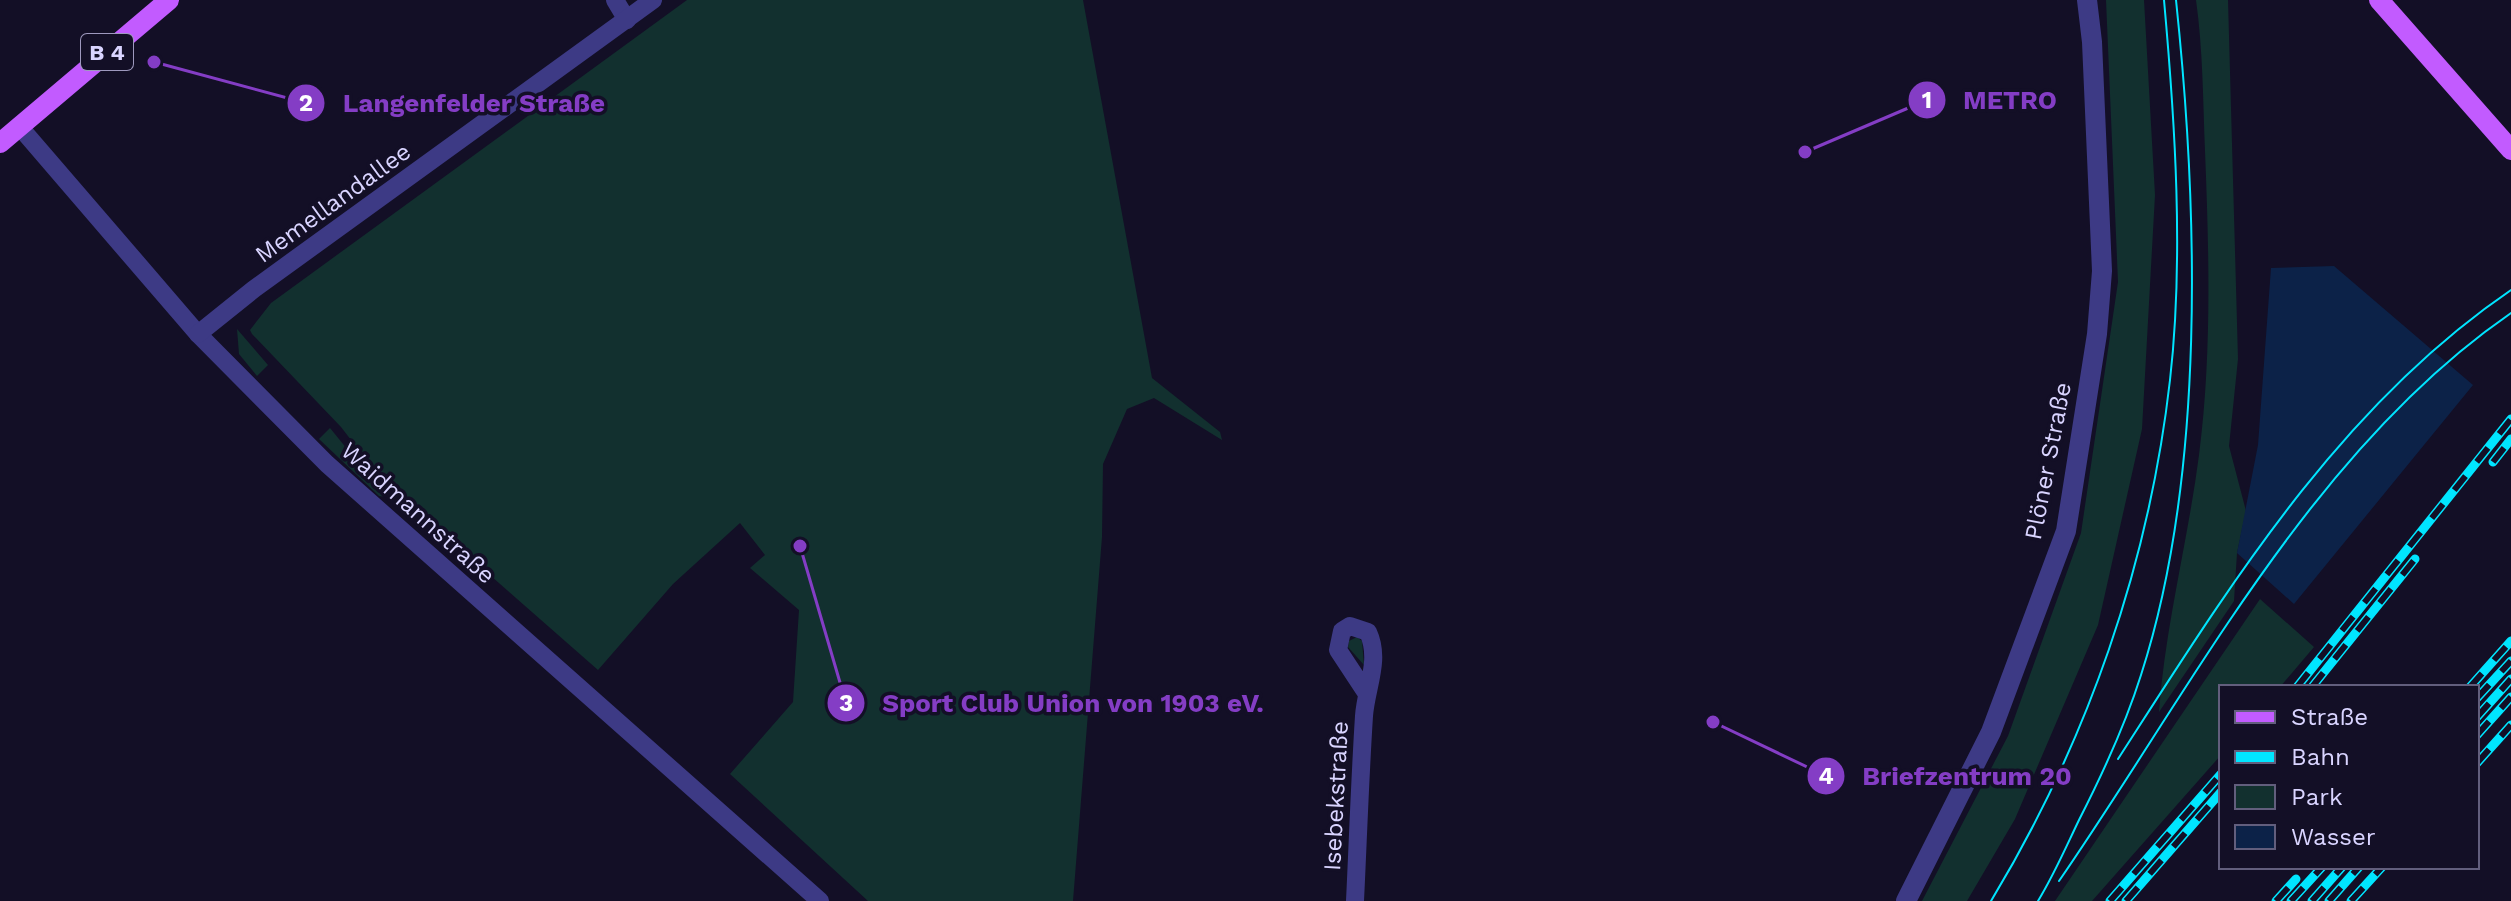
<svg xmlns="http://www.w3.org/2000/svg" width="2511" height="901" font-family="'Work Sans',sans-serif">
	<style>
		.green { fill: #12302f }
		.water { fill: #0c2248 }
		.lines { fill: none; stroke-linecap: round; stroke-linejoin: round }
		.minor { stroke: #3d3a85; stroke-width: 18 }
		.tertiary { stroke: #3d3a85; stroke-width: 20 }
		.primary { stroke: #c25bff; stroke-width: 20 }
		.tram { stroke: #00e5ff; stroke-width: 2 }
		.rail-casing { stroke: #00e5ff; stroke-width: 9 }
		.rail { stroke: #130f26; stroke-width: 6; stroke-dasharray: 18; stroke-linecap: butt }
		.labels { text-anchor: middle; stroke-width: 7; stroke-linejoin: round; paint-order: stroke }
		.shield { fill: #130f26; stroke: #9e99be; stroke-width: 2 }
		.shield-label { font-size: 22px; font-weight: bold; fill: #d9d4ff }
		.street-label { font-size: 24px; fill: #d9d4ff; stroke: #130f26 }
		.leader { fill: none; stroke: #843dc5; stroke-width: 3 }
		.callout-dot { fill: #843dc5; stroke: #130f26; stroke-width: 3 }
		.mark-label { font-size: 24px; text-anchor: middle; font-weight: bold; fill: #fff }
		.callout-label { font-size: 26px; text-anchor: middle; font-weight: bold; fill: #843dc5; stroke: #130f26; stroke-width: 7; stroke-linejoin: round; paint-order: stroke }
	</style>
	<rect width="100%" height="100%" fill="#130f26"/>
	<g class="green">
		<polygon points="687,0 1083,0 1152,378 1220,432 1222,440 1154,398 1127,409 1103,464 1102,537 1073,901 868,901 730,774 793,702 799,610 750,568 765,555 740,523 673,584 598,670 441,532 398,501 341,427 252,334 250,330 271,303"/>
		<polygon points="2106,0 2144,0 2155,195 2142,429 2098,625 2015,819 1967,901 1922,901 2008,736 2081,533 2118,282"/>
		<path d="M2196,0H2228L2238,359L2229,446L2246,511L2237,553L2234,601L2159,712C2165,626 2188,541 2199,455C2212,355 2209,251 2205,151C2203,101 2203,50 2196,0Z"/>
		<polygon points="237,329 268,365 257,376 239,354"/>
		<polygon points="330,428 386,497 379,496 319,439"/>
		<polygon points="2260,599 2314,647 2280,687 2221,687 2221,755 2092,901 2055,901"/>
		<polygon points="1357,637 1362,641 1364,665 1348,647 1349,641"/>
	</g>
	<polygon class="water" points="2334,266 2473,385 2294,604 2237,553 2258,445 2271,268"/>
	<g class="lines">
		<g class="minor">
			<polyline points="615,0 627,20"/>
			<polyline points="19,126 198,334 327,464 820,901"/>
			<polyline points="198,334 254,289 653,0"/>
			<path d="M1355,901C1358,839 1360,778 1364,716C1366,687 1381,660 1368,632L1350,626L1342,631L1338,650L1367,694"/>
		</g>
		<polyline class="tertiary" points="1906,901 1991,732 2066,531 2097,334 2102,271 2092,42 2087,0"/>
		<g class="primary">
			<polyline points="2379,0 2511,150"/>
			<polyline points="0,143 169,0"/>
		</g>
		<g class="tram">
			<path d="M2118,759C2229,587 2339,407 2511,290"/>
			<path d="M2059,881C2193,687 2312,450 2511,313"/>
			<path d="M1991,901C2087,742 2149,565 2170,380C2184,258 2175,122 2164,0"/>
			<path d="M2038,901C2054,875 2066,847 2079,820C2103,773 2125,726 2141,675C2206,474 2198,209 2176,0"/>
		</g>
		<defs>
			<g id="rail">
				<polyline points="2493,462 2511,439"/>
				<polyline points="2297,687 2511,419"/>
				<polyline points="2312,687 2415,559"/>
				<polyline points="2470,687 2511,641"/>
				<polyline points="2477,698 2511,661"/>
				<polyline points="2477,717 2511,679"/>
				<polyline points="2477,735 2511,697"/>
				<polyline points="2477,763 2511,725"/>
				<polyline points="2110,901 2221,774"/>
				<polyline points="2126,901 2221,792"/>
				<polyline points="2276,901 2296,879"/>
				<polyline points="2291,901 2322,867"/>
				<polyline points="2312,901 2342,867"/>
				<polyline points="2329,901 2359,867"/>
				<polyline points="2351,901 2382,867"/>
			</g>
		</defs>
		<use href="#rail" class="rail-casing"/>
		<use href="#rail" class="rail"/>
	</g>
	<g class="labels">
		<rect class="shield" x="81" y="34" width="52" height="36" rx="6"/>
		<g class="shield-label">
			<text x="107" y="60">B 4</text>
		</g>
		<g class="street-label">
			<text transform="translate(333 203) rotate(-36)" y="8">Memellandallee</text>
			<text transform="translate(2048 461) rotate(-79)" y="8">Plöner Straße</text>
			<text transform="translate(418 513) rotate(42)" y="8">Waidmannstraße</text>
			<text transform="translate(1336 796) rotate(-87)" y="8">Isebekstraße</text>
		</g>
	</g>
	<path class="leader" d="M1805 152L1927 100M154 62L306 103M800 546L846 703M1713 722L1826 776"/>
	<g class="callout-dot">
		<circle cx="1805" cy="152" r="8"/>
		<circle cx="154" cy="62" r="8"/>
		<circle cx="800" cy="546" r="8"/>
		<circle cx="1713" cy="722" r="8"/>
		<circle cx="1927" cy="100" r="20"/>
		<circle cx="306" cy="103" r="20"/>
		<circle cx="846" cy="703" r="20"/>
		<circle cx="1826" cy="776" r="20"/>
	</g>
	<g class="mark-label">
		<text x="1927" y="108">1</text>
		<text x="306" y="111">2</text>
		<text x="846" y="711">3</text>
		<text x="1826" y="784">4</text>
	</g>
	<g class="callout-label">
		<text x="2010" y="109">METRO</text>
		<text x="474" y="112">Langenfelder Straße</text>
		<text x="1073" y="712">Sport Club Union von 1903 eV.</text>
		<text x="1967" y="785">Briefzentrum 20</text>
	</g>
	<rect x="2219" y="685" width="260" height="184" fill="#130f26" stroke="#625e7d" stroke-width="2"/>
	<rect x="2235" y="711" width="40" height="12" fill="#c25bff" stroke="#625e7d" stroke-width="2"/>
	<text x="2291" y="725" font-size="24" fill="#d9d4ff">Straße</text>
	<rect x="2235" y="751" width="40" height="12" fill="#00e5ff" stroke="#625e7d" stroke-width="2"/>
	<text x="2291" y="765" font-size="24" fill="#d9d4ff">Bahn</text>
	<rect x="2235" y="785" width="40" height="24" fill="#12302f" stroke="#625e7d" stroke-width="2"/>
	<text x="2291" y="805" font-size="24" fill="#d9d4ff">Park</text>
	<rect x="2235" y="825" width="40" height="24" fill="#0c2248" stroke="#625e7d" stroke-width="2"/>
	<text x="2291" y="845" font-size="24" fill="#d9d4ff">Wasser</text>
</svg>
